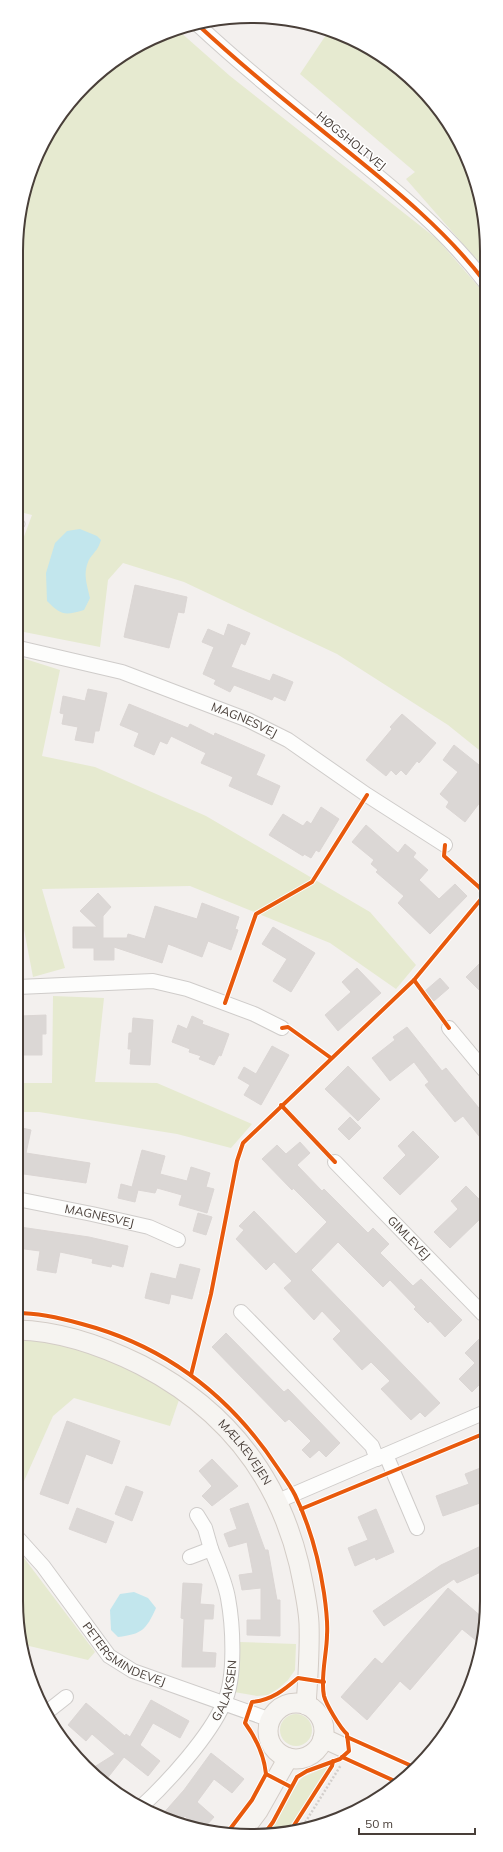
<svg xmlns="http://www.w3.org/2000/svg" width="503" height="1852" font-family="Mulish,sans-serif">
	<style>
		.green { fill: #e6ead0 }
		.water { fill: #c2e6ed }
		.building { fill: #dbd7d5; stroke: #dbd6d4 }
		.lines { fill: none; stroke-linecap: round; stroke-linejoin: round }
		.lane-casing { stroke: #cfccca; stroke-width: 9 }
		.street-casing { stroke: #cfccca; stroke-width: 16 }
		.secondary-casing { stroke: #d3ccc6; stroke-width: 21 }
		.path { stroke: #d3cfcc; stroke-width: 2.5; stroke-dasharray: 2 2; stroke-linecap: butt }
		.lane { stroke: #fdfdfc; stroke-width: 7 }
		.street { stroke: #fdfdfc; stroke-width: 14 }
		.secondary { stroke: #f6f4f1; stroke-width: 19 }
		.cycleway-casing { stroke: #fff; stroke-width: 6 }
		.cycleway { stroke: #e8590c; stroke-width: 4 }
		.labels { text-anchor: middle; stroke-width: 3; stroke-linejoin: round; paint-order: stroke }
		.street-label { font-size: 12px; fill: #493f39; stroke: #fff }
		.rim { fill: none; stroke: #493f39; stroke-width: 2 }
	</style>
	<rect width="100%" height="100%" fill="#f3f0ee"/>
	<g class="green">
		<polygon points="179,31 230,76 437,239 485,294 484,754 448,725 337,654 184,582 123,563 108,580 100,647 19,631 19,541 22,542 32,515 20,512 20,206 56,121 120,56"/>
		<polygon points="328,32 369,47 428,96 463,148 485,221 485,269 406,179 415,172 300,74"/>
		<polygon points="19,657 60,670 42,756 95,767 206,816 370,912 416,965 396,989 330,943 190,886 42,889 65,968 33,977 18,898"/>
		<polygon points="53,996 104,998 95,1082 157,1083 252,1124 231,1148 177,1134 39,1112 18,1112 18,1083 52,1083"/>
		<polygon points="17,1339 36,1340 75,1345 111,1358 180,1397 170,1426 74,1398 53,1416 16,1499"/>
		<polygon points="16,1551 21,1554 95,1652 88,1660 25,1645 16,1600"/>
		<polygon points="240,1642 296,1644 295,1670 288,1680 279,1688 268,1695 257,1696 234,1692"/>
		<circle cx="296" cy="1730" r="16"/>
		<polygon points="331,1765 288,1830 268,1832 299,1781 303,1777"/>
	</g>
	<g class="water">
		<path d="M80,529L97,536L101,540C98,550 95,551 90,558C82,572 87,584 90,598L84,610C64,616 61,615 47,601L46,573L55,543L67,531Z"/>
		<path d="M134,1592L148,1598L156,1608C146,1630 142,1634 118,1637L111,1630L110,1610L120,1594Z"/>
	</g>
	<g class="building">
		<polygon points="135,585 187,597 184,613 178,612 169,648 124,637"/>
		<polygon points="228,624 250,633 245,645 241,643 231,667 270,681 273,674 293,682 285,701 274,696 272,700 234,685 230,692 214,684 216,680 203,674 214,647 202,642 208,629 224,636"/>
		<polygon points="88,689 107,693 99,731 95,731 93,743 75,740 78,727 62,724 64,714 60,713 63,696 85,701"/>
		<polygon points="129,704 188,728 190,724 214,736 215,733 265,755 256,775 280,786 272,805 229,786 233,777 201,763 206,753 171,736 167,744 160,741 154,755 134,746 139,733 120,725"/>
		<polygon points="402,714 436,743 419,763 417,761 406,775 401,770 396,775 391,770 386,776 366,760 392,729 390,727"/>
		<polygon points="454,745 484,769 484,797 465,822 446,807 449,802 440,794 458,772 443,760"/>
		<polygon points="321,807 339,819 319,852 316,850 311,858 304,854 303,856 269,835 283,814 303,826 307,821 311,824"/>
		<polygon points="366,825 398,853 405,844 416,853 413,857 428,870 419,880 439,899 455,884 467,896 430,934 398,903 404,896 376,872 378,870 371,864 374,860 352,842"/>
		<polygon points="98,893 111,907 103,916 103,938 127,938 128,934 145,939 155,906 197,919 202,903 239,917 235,929 238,930 231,950 208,941 202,957 168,944 162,963 114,947 114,960 94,960 94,948 73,948 73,927 97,927 80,911"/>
		<polygon points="273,927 315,953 291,992 273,981 287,959 262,944"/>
		<polygon points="484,959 484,995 466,977"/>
		<polygon points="357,968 381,993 338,1031 325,1015 351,992 342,982"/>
		<polygon points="440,978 449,988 434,1001 425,991"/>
		<polygon points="46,1015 46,1034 42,1034 42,1055 21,1055 21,1038 18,1038 18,1020 21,1020 21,1016"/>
		<polygon points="192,1016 203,1021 202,1024 229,1034 221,1056 219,1055 214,1065 199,1059 201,1056 189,1052 190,1049 172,1042 178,1025 187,1029"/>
		<polygon points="133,1018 153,1020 150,1065 130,1064 131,1049 128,1049 129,1033 132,1033"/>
		<polygon points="407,1027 442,1071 446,1068 483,1113 483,1141 463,1116 455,1122 425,1085 429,1082 414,1062 390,1081 372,1058 395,1040 393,1037"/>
		<polygon points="272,1046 289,1055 261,1105 244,1095 250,1085 238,1078 244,1067 256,1074"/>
		<polygon points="348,1066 380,1099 358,1121 325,1089"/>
		<polygon points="350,1117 361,1128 349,1140 338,1129"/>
		<polygon points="18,1127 31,1130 26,1153 90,1163 86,1183 17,1173"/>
		<polygon points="413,1131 439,1157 400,1195 383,1178 406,1155 398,1146"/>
		<polygon points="300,1142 310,1153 297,1165 322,1191 324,1189 368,1233 373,1228 389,1244 380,1253 413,1286 421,1279 462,1320 445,1337 430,1321 428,1323 414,1309 416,1307 390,1280 383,1287 338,1242 311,1270 440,1403 425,1417 420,1412 411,1420 381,1389 390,1381 371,1362 362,1370 333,1339 341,1331 322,1311 314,1320 284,1288 292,1281 274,1262 266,1270 236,1239 244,1230 239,1226 254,1211 296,1254 327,1222 293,1188 292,1190 262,1159 277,1145 286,1154"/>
		<polygon points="142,1150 165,1156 160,1174 187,1181 191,1167 210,1173 206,1187 214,1189 207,1213 179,1205 182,1195 157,1188 155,1193 138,1190 135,1202 118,1198 121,1184 132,1187"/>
		<polygon points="466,1186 483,1203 483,1216 450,1248 434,1232 458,1209 451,1201"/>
		<polygon points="198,1213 212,1217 206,1235 193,1231"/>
		<polygon points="20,1227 89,1237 128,1246 123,1267 112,1264 111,1267 92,1263 93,1259 60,1252 56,1273 37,1270 40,1251 17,1248"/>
		<polygon points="180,1264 200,1269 192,1299 171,1294 169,1304 145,1298 151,1273 176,1279"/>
		<polygon points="226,1333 284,1392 288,1389 340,1443 326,1457 319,1450 310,1458 302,1450 311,1441 289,1419 285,1422 212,1347"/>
		<polygon points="483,1335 483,1381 472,1392 459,1379 475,1363 465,1353"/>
		<polygon points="67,1421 120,1441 112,1464 86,1454 68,1504 40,1494"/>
		<polygon points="212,1459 238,1486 212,1506 202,1496 212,1486 199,1471"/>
		<polygon points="483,1467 483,1502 443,1516 436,1496 469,1484 465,1474"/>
		<polygon points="126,1486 143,1492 132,1521 115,1514"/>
		<polygon points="248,1503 265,1550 268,1550 277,1600 280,1600 280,1636 247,1635 247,1620 261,1620 261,1588 242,1590 239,1575 253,1573 247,1542 229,1547 224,1534 237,1529 230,1509"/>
		<polygon points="77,1508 114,1522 106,1543 69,1529"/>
		<polygon points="376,1509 394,1552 376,1560 375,1557 355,1566 348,1548 368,1540 358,1517"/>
		<polygon points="483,1545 483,1571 457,1583 454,1579 384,1626 373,1611 441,1565"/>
		<polygon points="183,1583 202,1584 200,1604 214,1605 213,1619 204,1619 202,1652 216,1653 215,1667 182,1667 184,1619 181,1618"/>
		<polygon points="448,1588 483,1618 483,1646 462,1629 410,1690 400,1681 367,1720 341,1697 375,1658 382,1664"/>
		<polygon points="151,1700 189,1721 180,1738 153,1723 140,1745 160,1761 148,1776 124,1757 106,1780 91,1769 115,1754 92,1734 86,1741 68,1725 86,1703 125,1736 126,1734 130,1737"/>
		<polygon points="211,1753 244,1779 232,1793 214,1779 197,1802 214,1817 205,1827 195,1825 185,1816 180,1821 161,1816 184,1790"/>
	</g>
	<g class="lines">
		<defs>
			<polyline id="lane" points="19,524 21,524"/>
			<g id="street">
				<path d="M197,24C241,65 288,103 335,141C388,184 443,227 485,282"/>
				<path id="s1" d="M19,648L122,672L248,720L288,740L367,795L445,845"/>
				<polyline points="18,987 153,981 187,989 254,1014 282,1028"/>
				<polyline points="449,1028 484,1070"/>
				<path id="s2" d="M335,1162L483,1314"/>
				<path id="s3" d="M17,1199L92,1214L149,1227L178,1240"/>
				<polyline points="241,1312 372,1446 377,1459"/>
				<polyline points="386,1455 417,1528"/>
				<polyline points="278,1501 483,1413"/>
				<polyline points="197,1515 205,1528 211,1549"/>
				<path id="s4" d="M16,1536L43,1566L109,1656L133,1671L271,1720"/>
				<polyline points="47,1712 66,1697"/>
				<path id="s5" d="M141,1807C168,1782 209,1737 224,1703C236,1678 233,1625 228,1598C225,1581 217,1564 211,1549L190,1557"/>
			</g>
			<g id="secondary">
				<path id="s6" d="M17,1330C60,1331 103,1346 141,1365C224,1408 277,1473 299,1564C303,1583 308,1604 309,1623C310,1650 308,1678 306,1705"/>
				<circle cx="296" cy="1731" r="28"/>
				<polyline points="323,1738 405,1776"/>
				<polyline points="240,1835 258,1811 288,1758"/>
			</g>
		</defs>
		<use href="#lane" class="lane-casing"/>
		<use href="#street" class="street-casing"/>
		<use href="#secondary" class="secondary-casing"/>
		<polyline class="path" points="301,1829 341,1765"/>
		<use href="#lane" class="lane"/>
		<use href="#street" class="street"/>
		<use href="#secondary" class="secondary"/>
		<defs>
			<g id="cycleway">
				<path d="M197,24C241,65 288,103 335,141C388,184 443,227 485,282"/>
				<polyline points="414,980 449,1028"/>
				<polyline points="225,1003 256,914 312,882 367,795"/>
				<polyline points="282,1028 288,1027 331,1058"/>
				<polyline points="281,1105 335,1162"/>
				<path d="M17,1313C39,1313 61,1318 82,1324C165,1346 230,1396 277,1467C283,1476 290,1485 295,1495C310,1526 319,1560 324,1593C326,1607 328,1622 327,1635C327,1653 320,1678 324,1696C326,1704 340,1728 347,1734L349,1751L340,1759L307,1771L297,1777L273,1822L265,1833"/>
				<polyline points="191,1375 211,1294 237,1161 243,1143 414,980 482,898 483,894 480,888 444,856 445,845"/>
				<polyline points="301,1509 483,1434"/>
				<polyline points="347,1737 414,1767"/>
				<polyline points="342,1757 399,1783"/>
				<path d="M291,1787L266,1774C264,1755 256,1738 245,1723L252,1702C272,1700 284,1690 298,1678L324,1682"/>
				<polyline points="291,1830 332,1766 333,1761"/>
				<polyline points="227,1833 252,1800 266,1774"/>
			</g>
		</defs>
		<use href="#cycleway" class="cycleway-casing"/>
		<use href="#cycleway" class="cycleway"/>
	</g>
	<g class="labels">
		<g class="street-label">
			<text transform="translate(351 141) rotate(39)" y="4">HØGSHOLTVEJ</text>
			<text dy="4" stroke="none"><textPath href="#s1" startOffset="237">MAGNESVEJ</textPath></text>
			<text dy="4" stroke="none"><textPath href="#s3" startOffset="84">MAGNESVEJ</textPath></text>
			<text dy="4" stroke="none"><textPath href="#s2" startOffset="106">GIMLEVEJ</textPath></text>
			<text dy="4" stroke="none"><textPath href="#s6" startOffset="267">MÆLKEVEJEN</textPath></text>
			<text dy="4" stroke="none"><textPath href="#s4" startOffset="163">PETERSMINDEVEJ</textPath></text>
			<text dy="4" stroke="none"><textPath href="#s5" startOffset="146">GALAKSEN</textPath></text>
		</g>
	</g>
	<path d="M0 0H503V1852H0ZM251 23H252A228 228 0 0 1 480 251V1601A228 228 0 0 1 252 1829H251A228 228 0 0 1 23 1601V251A228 228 0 0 1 251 23Z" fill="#fff" fill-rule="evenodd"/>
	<path class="rim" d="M251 23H252A228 228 0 0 1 480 251V1601A228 228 0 0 1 252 1829H251A228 228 0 0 1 23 1601V251A228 228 0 0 1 251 23Z"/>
	<path d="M359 1828v6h116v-6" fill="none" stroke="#493f39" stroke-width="2"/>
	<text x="365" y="1828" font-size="12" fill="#493f39" stroke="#ffffff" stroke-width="3" paint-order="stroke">50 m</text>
</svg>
